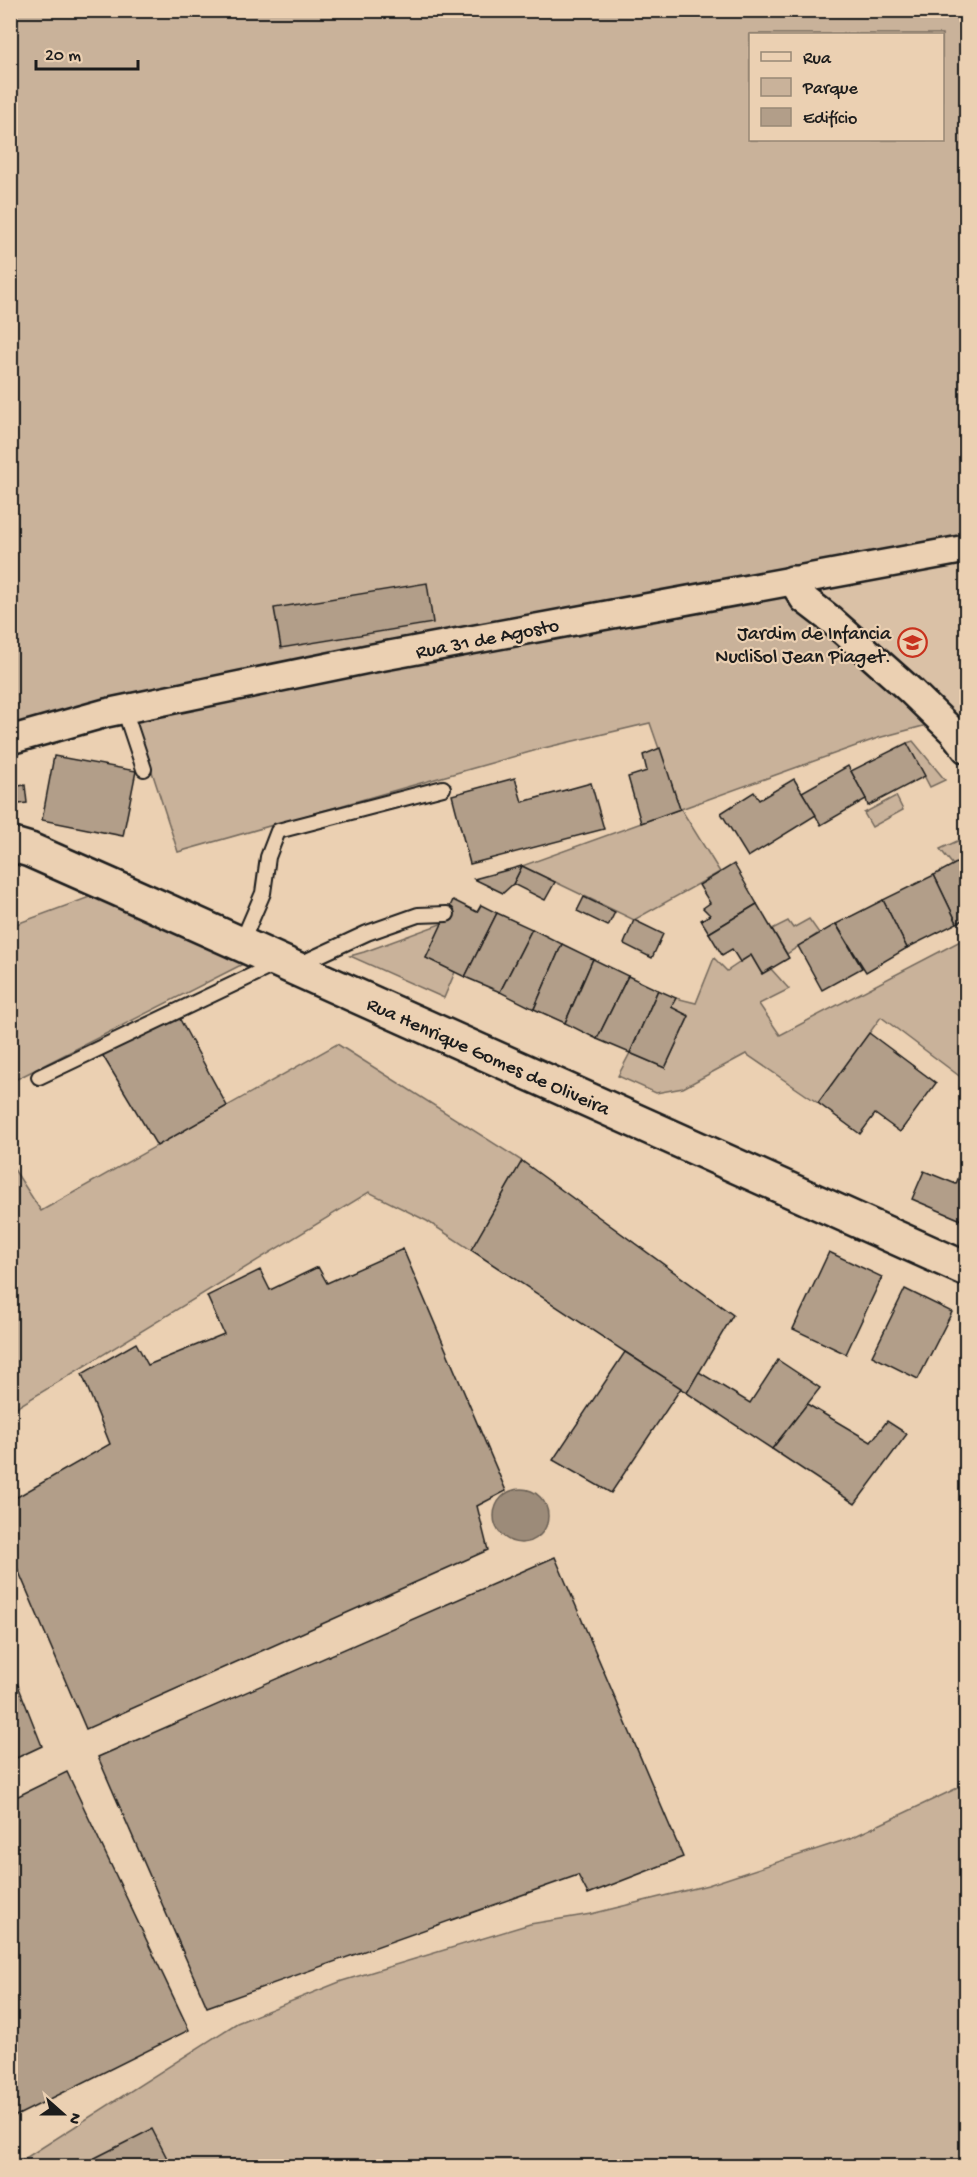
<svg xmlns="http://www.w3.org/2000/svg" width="977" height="2177" font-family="'Gochi Hand',sans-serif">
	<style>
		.built { fill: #dac1a6 }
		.green { fill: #c9b29a; stroke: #72675b; stroke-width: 1.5; fill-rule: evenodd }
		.water { fill: #9c8b79; stroke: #695f54; stroke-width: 1.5 }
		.building { fill: #b29e89; stroke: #1c1c1c; stroke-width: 1.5 }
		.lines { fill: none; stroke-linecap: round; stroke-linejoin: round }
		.service-casing { stroke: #1c1c1c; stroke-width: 18 }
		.minor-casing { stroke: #1c1c1c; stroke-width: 32 }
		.tertiary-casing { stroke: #1c1c1c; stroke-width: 38 }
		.service { stroke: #ebd0b2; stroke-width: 14 }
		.minor { stroke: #ebd0b2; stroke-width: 27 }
		.tertiary { stroke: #ebd0b2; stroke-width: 33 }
		.labels { text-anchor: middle; stroke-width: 4.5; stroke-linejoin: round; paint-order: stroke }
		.poi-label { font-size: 20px; fill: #1c1c1c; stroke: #ebd0b2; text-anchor: end }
		.street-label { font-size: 20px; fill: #1c1c1c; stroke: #ebd0b2 }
	</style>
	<rect width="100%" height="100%" fill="#ebd0b2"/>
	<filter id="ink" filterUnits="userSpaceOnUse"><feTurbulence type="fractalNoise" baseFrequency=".0167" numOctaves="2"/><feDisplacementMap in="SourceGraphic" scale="12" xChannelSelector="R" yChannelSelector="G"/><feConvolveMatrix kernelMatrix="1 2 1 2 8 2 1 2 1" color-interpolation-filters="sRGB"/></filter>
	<g filter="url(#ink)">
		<polygon class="built" points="966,549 966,749 792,580"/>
		<g class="green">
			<path d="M10,11H966V549L793,580L942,721L878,738L681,809L720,872L634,920L522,866L680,809L650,723L544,748L178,852L135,719L11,745ZM750,34H942V140H750Z"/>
			<polygon points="913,741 945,780 930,787 907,743"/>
			<polygon points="896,796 903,810 872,827 864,813"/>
			<polygon points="966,837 966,858 953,865 940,849"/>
			<polygon points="95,895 243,964 11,1082 11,926"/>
			<polygon points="809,919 819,933 787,954 772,929 788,921 793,928"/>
			<polygon points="443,923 426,958 455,972 444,998 350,956 364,952"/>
			<polygon points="966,938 966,1081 881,1017 818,1103 746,1054 683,1088 656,1093 618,1076 630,1053 665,1068 689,1016 671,1007 676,998 696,1003 714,958 727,971 751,955 762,974 771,969 789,989 759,1004 780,1035"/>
			<polygon points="337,1044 522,1161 471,1250 427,1221 369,1192 11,1411 10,1163 41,1211"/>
			<polygon points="966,1784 966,2166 13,2166 237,2023 342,1981 530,1924 591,1914 708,1885 851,1838"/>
		</g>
		<circle class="water" cx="521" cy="1516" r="27"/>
		<g class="building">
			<polygon points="427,583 433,623 281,648 274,608"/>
			<polygon points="907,743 925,776 868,806 866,799 851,771"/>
			<polygon points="660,748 680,809 641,823 628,777 647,771 643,755"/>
			<polygon points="54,756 136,771 123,836 42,820"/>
			<polygon points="848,766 866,799 821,825 802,792"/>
			<polygon points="515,778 522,802 591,783 604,829 470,864 452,795"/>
			<polygon points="794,779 816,815 748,857 721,813 754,792 759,800"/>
			<polygon points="25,785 27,803 10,805 10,787"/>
			<polygon points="966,858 966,919 957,923 934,875"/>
			<polygon points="734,864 757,904 709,933 701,920 710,915 703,908 710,903 699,885"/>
			<polygon points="522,866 555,882 545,900 513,884"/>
			<polygon points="522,866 513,884 503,893 474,879"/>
			<polygon points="934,875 957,923 907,948 883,900"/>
			<polygon points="584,897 615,912 608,926 577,911"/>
			<polygon points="453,900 477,912 481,905 497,913 465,977 426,958"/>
			<polygon points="883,900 907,948 866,972 836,924"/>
			<polygon points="757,904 789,958 762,974 751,955 740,962 732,949 722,955 709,933"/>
			<polygon points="497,913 532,929 500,992 465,977"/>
			<polygon points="634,920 663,934 652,958 624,944"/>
			<polygon points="836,924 862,968 822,990 798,946"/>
			<polygon points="532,929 562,944 534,1009 500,992"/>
			<polygon points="562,944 593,959 565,1023 534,1009"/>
			<polygon points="593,959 628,976 597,1039 565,1023"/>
			<polygon points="628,976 658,990 630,1053 597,1039"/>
			<polygon points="658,990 676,998 671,1007 689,1016 665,1068 630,1053"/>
			<polygon points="177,1014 227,1106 157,1146 100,1051"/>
			<polygon points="869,1033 936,1083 900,1132 875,1114 860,1134 818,1103"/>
			<polygon points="966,1158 966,1222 912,1199 924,1171 956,1184"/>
			<polygon points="522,1161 733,1315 687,1393 471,1250"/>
			<polygon points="403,1249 506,1491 477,1506 488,1550 86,1729 10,1551 10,1501 110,1444 82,1374 136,1343 148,1365 224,1334 207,1296 260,1270 270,1290 318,1267 327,1283"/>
			<polygon points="829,1252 882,1277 846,1354 793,1329"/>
			<polygon points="905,1289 952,1312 918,1379 872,1356"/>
			<polygon points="625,1352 681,1388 611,1493 553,1460"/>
			<polygon points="778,1360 820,1388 772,1449 687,1393 699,1372 750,1403"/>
			<polygon points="807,1404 871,1442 887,1421 907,1434 855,1504 772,1449"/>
			<polygon points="555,1557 683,1857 588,1894 578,1875 207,2007 98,1757"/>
			<polygon points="10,1665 42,1746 10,1761"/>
			<polygon points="67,1772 189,2030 10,2119 10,1800"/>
			<polygon points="152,2129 171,2166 79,2166"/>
		</g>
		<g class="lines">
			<defs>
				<g id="service">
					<polyline points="124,709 144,769"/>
					<polyline points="241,944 263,893 268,857 278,831 443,788"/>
					<polyline points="298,965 367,933 418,915 447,914"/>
					<polyline points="39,1077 276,964"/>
				</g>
				<g id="minor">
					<polyline points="792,580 804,599 830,619 911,691 952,731 966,749"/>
					<polyline points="10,740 106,713 368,659 966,549"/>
				</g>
				<polyline id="tertiary" points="10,844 30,850 116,888 966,1269"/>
			</defs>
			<use href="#service" class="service-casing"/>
			<use href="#minor" class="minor-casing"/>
			<use href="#tertiary" class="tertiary-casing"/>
			<use href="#service" class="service"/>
			<use href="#minor" class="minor"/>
			<use href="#tertiary" class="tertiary"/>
		</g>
	</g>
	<defs>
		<symbol id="school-ring" viewBox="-11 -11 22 22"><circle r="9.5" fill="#ebd0b2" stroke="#c8321e" stroke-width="1.5"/><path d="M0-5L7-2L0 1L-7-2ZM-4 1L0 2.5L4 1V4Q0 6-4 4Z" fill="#c8321e"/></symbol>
	</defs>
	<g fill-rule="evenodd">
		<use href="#school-ring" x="896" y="626" width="33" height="33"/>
	</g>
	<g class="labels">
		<g class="poi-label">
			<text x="891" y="639">Jardim de Infancia<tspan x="891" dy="23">NucliSol Jean Piaget.</tspan></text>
		</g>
		<g class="street-label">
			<text transform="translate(487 637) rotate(-11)" y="7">Rua 31 de Agosto</text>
			<text transform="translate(489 1055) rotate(24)" y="7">Rua Henrique Gomes de Oliveira</text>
		</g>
	</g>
	<rect width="977" height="2177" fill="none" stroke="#ebd0b2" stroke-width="36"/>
	<rect x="18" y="18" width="941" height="2141" fill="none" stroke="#1c1c1c" stroke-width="2" filter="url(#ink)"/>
	<rect x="749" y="33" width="195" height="108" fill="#ebd0b2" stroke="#988876" stroke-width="1.5"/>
	<rect x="761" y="52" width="30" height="9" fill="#ebd0b2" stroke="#988876" stroke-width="1.5"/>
	<text x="803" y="63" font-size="18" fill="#1c1c1c">Rua</text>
	<rect x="761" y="78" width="30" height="18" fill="#c9b29a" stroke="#988876" stroke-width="1.5"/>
	<text x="803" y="93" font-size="18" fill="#1c1c1c">Parque</text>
	<rect x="761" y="108" width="30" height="18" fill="#b29e89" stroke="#988876" stroke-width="1.5"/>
	<text x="803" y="123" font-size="18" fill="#1c1c1c">Edifício</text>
	<g transform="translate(63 2114) rotate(111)" stroke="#ebd0b2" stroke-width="4.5" paint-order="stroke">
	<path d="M0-4.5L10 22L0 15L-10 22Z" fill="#1c1c1c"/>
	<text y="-9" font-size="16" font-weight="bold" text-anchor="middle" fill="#1c1c1c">N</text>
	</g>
	<path d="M36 60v9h102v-9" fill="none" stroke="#1c1c1c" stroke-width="3"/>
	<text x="45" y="60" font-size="18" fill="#1c1c1c" stroke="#ebd0b2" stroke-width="4.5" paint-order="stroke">20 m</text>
</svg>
